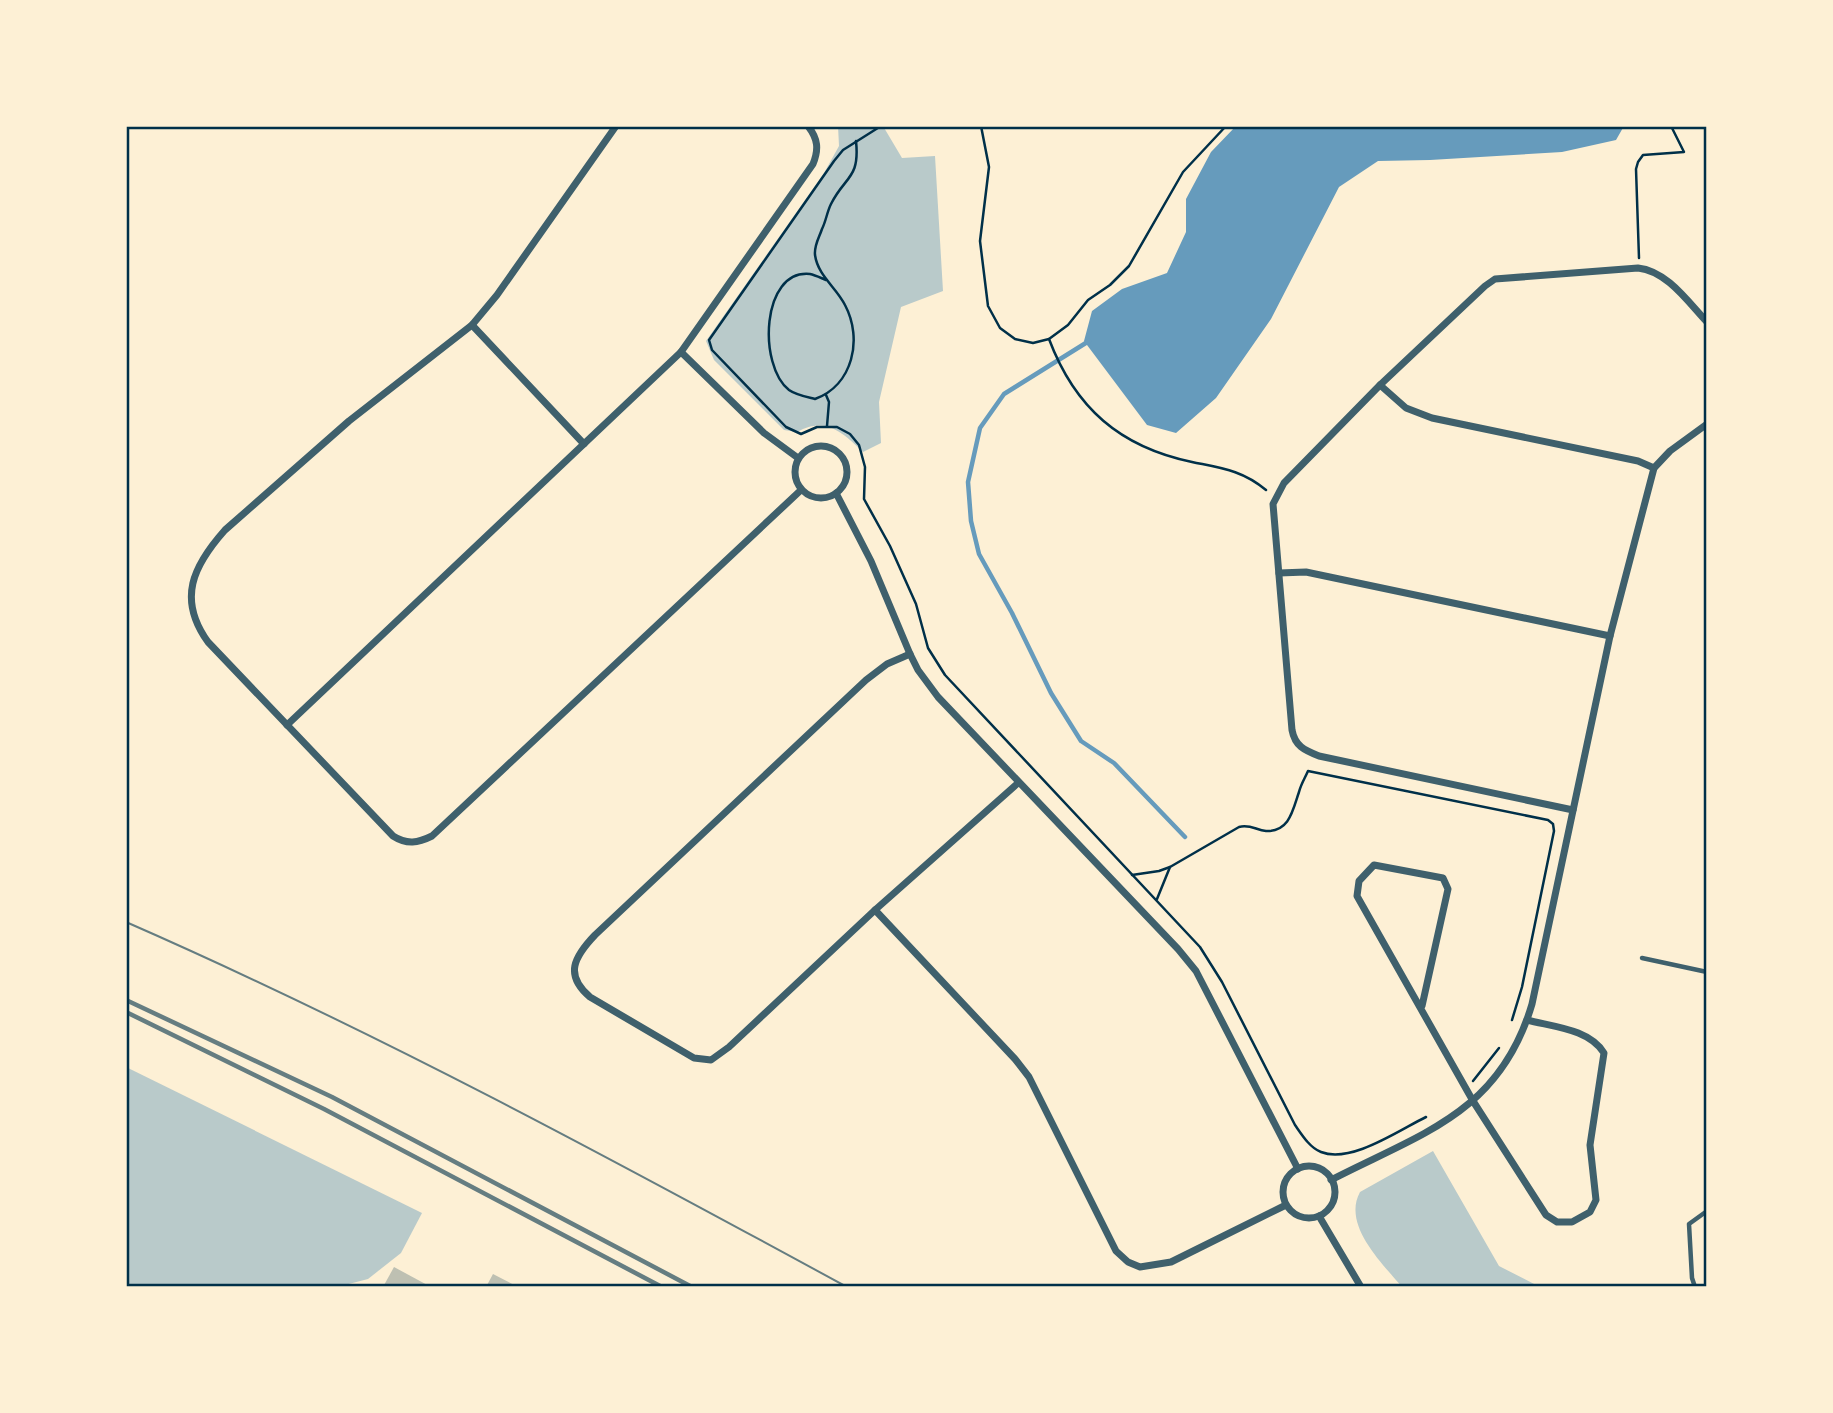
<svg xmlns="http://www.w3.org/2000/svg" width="1833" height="1413" font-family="'Exo 2',sans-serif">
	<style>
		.green { fill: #b9caca }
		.water { fill: #669bbc }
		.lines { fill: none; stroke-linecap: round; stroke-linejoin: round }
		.stream { stroke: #669bbc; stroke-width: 4.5 }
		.building { fill: #bec0b2 }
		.path { stroke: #003049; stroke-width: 2.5 }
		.service { stroke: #3f606c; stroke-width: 4.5 }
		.minor { stroke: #3f606c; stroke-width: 7 }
		.tram { stroke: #657d81; stroke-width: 2 }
		.rail { stroke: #657d81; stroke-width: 4.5 }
		.neatline { fill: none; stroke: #003049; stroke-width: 2.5 }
	</style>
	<rect width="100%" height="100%" fill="#fdf0d5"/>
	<g class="green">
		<path d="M838,126H883L902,158L935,156L943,291L901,307L879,402L881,443L863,452C842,432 826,416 797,432L784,430L714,360L706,341L824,173L839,146Z"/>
		<polygon points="126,1067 422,1213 401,1253 368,1279 337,1287 126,1287"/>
		<path d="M1433,1151L1499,1266L1540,1287H1402C1382,1263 1342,1225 1360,1192Z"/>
	</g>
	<polygon class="water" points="1236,126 1624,126 1616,140 1562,152 1430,160 1378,161 1339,187 1271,319 1216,398 1176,433 1147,425 1084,341 1092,311 1122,289 1167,273 1186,232 1186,199 1211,152"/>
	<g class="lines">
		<polyline class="stream" points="1089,341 1004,394 980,428 968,482 971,521 979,554 1012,613 1051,693 1081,741 1114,763 1185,837"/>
	</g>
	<g class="building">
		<polygon points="394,1267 431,1287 383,1287"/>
		<polygon points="493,1274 518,1287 486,1287"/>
	</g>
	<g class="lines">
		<g class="path">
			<path d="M881,126L843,150L834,161L709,340L712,350L786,427L801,434L817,427H837L850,434L859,445L865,467L864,499L890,546L916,604L928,648L945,675L1200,947L1222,982L1295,1125C1302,1135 1310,1148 1321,1152C1351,1164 1399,1130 1426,1117"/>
			<polyline points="981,126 989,167 980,241 988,306 1000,328 1015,339 1033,343 1049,339"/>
			<path d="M1226,126L1183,172L1129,266L1110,285L1088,300L1068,325L1049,339C1075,408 1120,447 1192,462C1221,468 1242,470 1266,490"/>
			<polyline points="1639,258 1636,169 1638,162 1643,155 1684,152 1671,126"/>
			<path d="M826,280C821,278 815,275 810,274C761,269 758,366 789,390C796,395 807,397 815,399C853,385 863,339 845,305C836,287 818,276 815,255C814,245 819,238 822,229C826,221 827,212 831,204C845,176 860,179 856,141"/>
			<polyline points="826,395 829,402 827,426"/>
			<path d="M1132,875L1159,871L1170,867L1239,827C1250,824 1256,830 1266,831C1290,832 1293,809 1299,792C1301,784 1305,778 1308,771L1548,820L1553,824L1554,831L1522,987L1512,1020"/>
			<polyline points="1157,899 1170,867"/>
			<polyline points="1473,1081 1499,1048"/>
		</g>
		<g class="service">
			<polyline points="1642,958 1707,972"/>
			<polyline points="1695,1287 1692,1278 1689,1224 1707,1211"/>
		</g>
		<g class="minor">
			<path d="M616,126L497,295L472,325L349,421L225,530C193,566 177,599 208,642L393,836C407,845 418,843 432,836L801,490"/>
			<polyline points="472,325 584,444"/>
			<polyline points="681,352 764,433 798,458"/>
			<polyline points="1380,385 1406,408 1432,418 1638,461 1654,468"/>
			<circle cx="821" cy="472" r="26"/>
			<polyline points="836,493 871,561 910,654 918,670 938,697 1178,949 1196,971 1298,1169"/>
			<polyline points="1279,573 1306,572 1610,636"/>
			<path d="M910,654L887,664L866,680L595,935C574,957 564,975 590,997L694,1058L711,1060L729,1047L875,910L1018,783"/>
			<path d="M287,725L681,352L813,164C819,149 818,139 808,126"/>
			<path d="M1573,810L1319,756C1304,750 1295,746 1292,730L1273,504L1284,483L1380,385L1485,286L1495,279L1638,268C1667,271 1688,302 1707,322"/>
			<polyline points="875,910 1015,1059 1029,1077 1116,1251 1128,1262 1140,1267 1171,1262 1286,1205"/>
			<path d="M1422,1006L1448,889L1443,878L1374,865L1359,881L1357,896L1473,1101L1546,1215L1557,1222H1572L1590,1212L1596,1200L1590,1145L1604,1053C1589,1029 1554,1027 1527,1020"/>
			<circle cx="1309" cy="1192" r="26"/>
			<path d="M1331,1180C1422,1133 1500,1113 1532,1004L1610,636L1654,468L1670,451L1707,424"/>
			<polyline points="1319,1216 1361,1287"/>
		</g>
		<path class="tram" d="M126,922C373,1030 610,1158 847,1287"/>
		<g class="rail">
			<polyline points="126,1000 332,1097 692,1287"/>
			<polyline points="126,1012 324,1109 662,1287"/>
		</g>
	</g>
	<rect width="1833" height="1413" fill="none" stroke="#fdf0d5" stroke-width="256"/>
	<rect x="128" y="128" width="1577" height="1157" class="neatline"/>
</svg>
